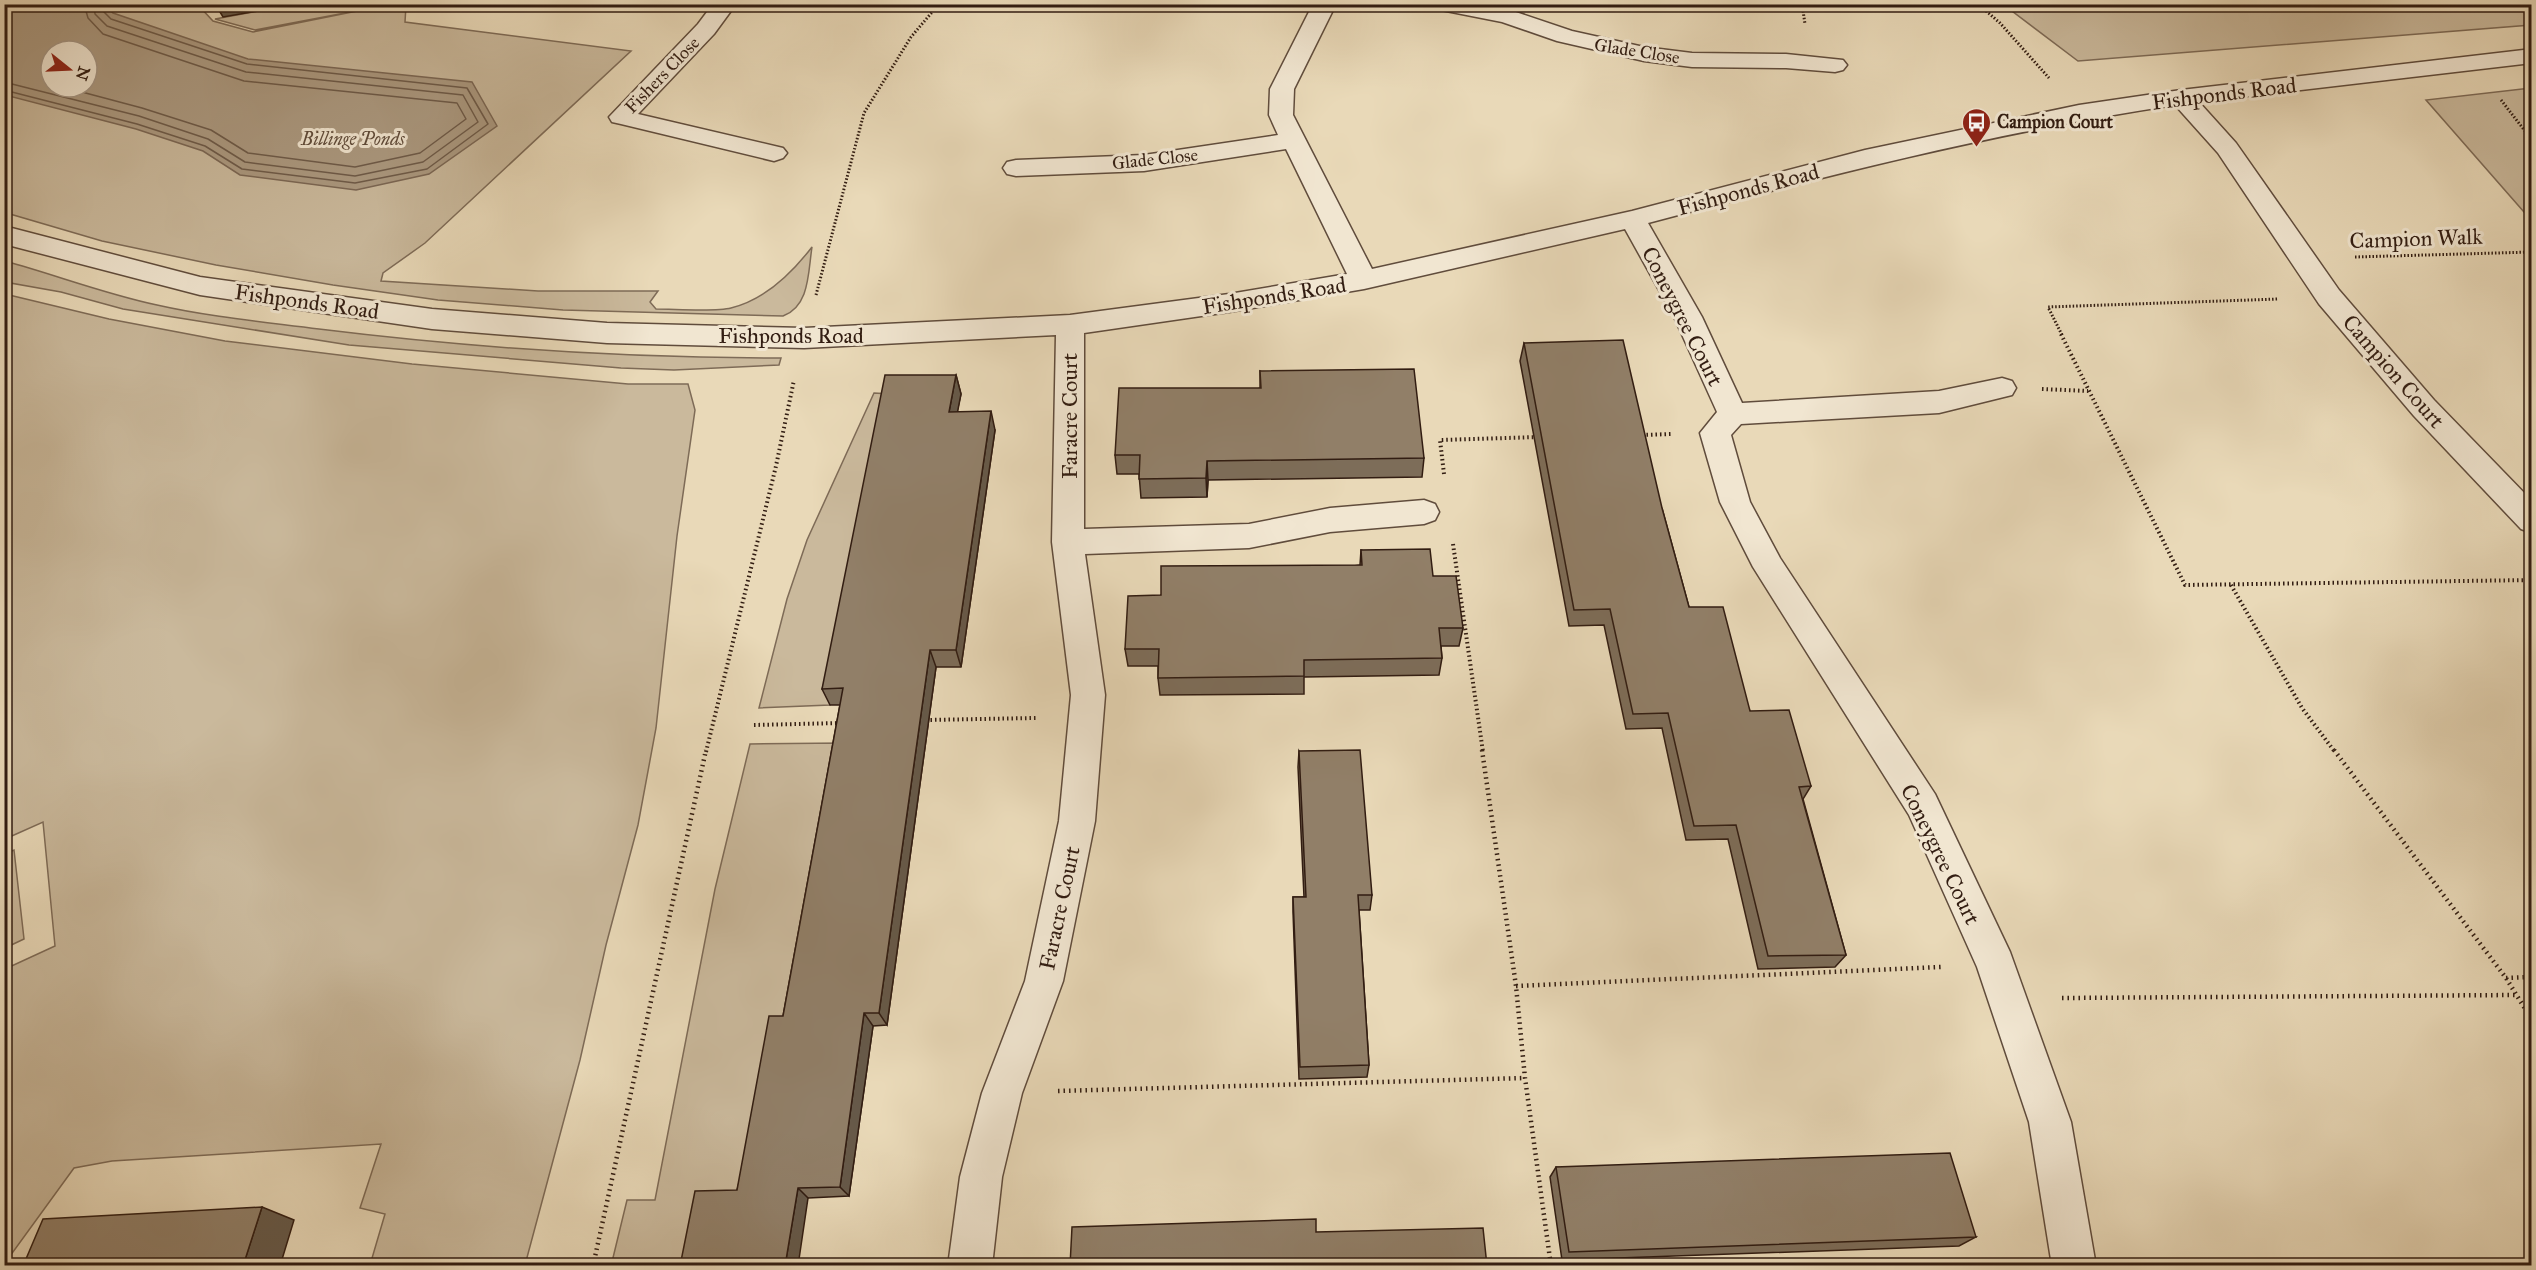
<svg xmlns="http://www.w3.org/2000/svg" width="2536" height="1270" font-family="'IM FELL Great Primer',serif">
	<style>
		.green { fill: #cab99c; stroke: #7e6b57; stroke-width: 1.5; fill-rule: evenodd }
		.water { fill: #ab9980; stroke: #7b6754; stroke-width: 1.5; fill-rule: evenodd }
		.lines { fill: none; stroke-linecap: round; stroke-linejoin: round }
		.shore { stroke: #6e5b49; stroke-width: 1.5 }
		.minor-casing { stroke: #604c3c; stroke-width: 3 }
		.path-far2 { stroke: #321d12; stroke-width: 3; stroke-dasharray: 1.5 2; stroke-linecap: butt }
		.path-far1 { stroke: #321d12; stroke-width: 4; stroke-dasharray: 1.5 3; stroke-linecap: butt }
		.path { stroke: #321d12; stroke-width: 4.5; stroke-dasharray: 1.5 4; stroke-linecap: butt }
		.minor { fill: #f1e6d1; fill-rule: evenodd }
		.wall { fill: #7d6d59; stroke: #321d12; stroke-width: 1.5 }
		.shaded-wall { fill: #665949; stroke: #321d12; stroke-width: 1.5 }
		.building { fill: #917f68; stroke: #321d12; stroke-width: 1.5 }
		.labels { text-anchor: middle; stroke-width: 6; stroke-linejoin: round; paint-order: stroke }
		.far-street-label { font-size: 18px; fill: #321d12; stroke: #f1e6d1 }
		.far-poi-label { font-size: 18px; font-weight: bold; fill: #321d12; stroke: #f1e6d1; text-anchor: start }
		.far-park-label { font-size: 18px; font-style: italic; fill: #604c3b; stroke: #f1e6d1 }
		.street-label { font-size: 22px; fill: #321d12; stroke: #f1e6d1 }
	</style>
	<rect width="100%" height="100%" fill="#e9d9b8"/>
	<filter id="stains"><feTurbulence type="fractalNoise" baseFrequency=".00333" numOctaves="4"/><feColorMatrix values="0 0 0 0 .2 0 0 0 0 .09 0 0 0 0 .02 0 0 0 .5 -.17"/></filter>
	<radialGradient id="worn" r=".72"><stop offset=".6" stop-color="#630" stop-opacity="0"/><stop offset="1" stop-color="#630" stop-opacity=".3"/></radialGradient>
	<g class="green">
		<polygon points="2531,4 2531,25 2078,61 2004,5"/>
		<path d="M4,5H198L213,21L253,32L382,6L255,30L215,19L286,6L287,5H406L405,22L631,51L425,243L383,273L381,281L538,291H658L650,302L656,309C675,309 716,312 731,308C764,300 792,273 812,247C808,272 810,306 783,316L563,310L438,300L333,285L216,265L102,241L10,214L4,210ZM51,51H87V87H51Z"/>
		<polygon points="2531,88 2532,88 2531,220 2426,100"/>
		<path d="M5,261C56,275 105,294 157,305C210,317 265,322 319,329C473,348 626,358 781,358L779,365L674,370L621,368L349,345L123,309L61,292L5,282Z"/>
		<polygon points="5,294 109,319 225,341 412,364 628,384 688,384 695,410 677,536 656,728 638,825 606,945 580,1060 525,1265 370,1265 385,1214 360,1208 381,1144 112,1161 74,1168 5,1263 5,969 55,946 43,822 5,839"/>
		<polygon points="874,393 890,394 830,705 759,708 787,599 807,540"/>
		<polygon points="844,743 729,1265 611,1266 627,1200 655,1200 715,889 750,744"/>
		<polygon points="14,850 24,939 5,948 5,854"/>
	</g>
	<path class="water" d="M5,4L105,5L113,13L248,59L472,82L497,126L429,174L356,190L240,175L203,151L136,129L5,95ZM51,51H87V87H51Z"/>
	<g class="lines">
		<g class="shore">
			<polyline points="4,82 139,116 208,139 245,162 355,176 423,162 478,122 463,95 246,72 107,26 95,14 94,4"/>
			<polyline points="63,87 142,108 211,130 248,153 355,167 420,153 466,119 457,103 244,81 103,34 88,18 84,4"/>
			<polyline points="4,90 137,124 205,146 242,169 355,183 427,169 488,124 467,88 247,64 111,19 102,10 101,4"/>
		</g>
		<defs>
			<g id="minor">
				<polygon points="713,4 736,4 714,34 638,114 783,148 787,153 783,158 774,161 621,124 612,122 609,117 698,24"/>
				<path d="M1313,4H1336L1294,89L1293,115L1372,269L1632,211L1865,150L2079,105L2181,90L2532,49V63L2199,102L2236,143L2339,290L2434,400L2532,501V533L2521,529L2414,416L2319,304L2218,153L2175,105C1996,132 1822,177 1648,223L1702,317L1742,403L1939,391L2002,378L2012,381L2016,388L2012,395L1939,413L1741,424L1731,435L1750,502L1780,558L1935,794L2010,952L2071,1122L2096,1266H2052L2029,1122L1977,967L1909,815L1753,567L1720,502L1700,433L1717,412L1674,317L1625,229L1364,289L1229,312L1084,333V529L1249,524L1330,508L1424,500L1435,504L1439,512L1435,520L1424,524L1330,532L1249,548L1085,554L1105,695L1095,821L1063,981L1022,1093L1002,1177L992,1266H948L960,1177L982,1093L1025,981L1059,821L1071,695L1052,542L1056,335L804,348L607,343L432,329L200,295L4,244V226L200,277L432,309L607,323L804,328L1070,315L1229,294L1347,274L1286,149L1144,171L1016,176L1007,174L1003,168L1007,162L1016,160L1144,155L1278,135L1269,115L1270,89Z"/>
				<polygon points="1433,4 1482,4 1507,9 1572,31 1644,47 1692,53 1786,54 1843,60 1847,65 1843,70 1835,72 1786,68 1692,67 1644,61 1557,41 1502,22 1436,9"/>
			</g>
		</defs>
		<use href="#minor" class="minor-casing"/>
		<g class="path-far2">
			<polyline points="1802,4 1805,24"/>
			<polyline points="1978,4 2000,23 2049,78"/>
			<polyline points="2501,100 2532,140"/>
			<polyline points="2355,257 2532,252"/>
			<polyline points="816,295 864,113 911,37 939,4"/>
			<polyline points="2062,335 2048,307 2278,299"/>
		</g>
		<g class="path-far1">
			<polyline points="2061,334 2185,585 2532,580"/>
			<polyline points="2042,389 2088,391"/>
			<polyline points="1642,435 1671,434"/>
			<polyline points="1444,474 1440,440 1539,437"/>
			<polyline points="1453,544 1483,752"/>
			<polyline points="2231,585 2302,708 2335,752"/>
			<polyline points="926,720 1036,718"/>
			<polyline points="754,725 841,723"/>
			<polyline points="706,752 776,466 794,380"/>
		</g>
		<g class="path">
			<polyline points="1482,750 1516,986 1525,1078 1551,1266"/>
			<polyline points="2334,750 2506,978 2532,1020"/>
			<polyline points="2506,978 2532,977"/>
			<polyline points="1516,986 1941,967"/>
			<polyline points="2062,998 2516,995"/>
			<polyline points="1058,1091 1525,1078"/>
			<polyline points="593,1266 706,750"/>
		</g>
		<use href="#minor" class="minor"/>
	</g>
	<g class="wall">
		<polygon points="1524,343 1662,508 1689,607 1750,711 1811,786 1803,799 1846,955 1835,967 1758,969 1728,839 1686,840 1662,728 1626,729 1604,625 1569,626 1520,361"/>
		<polygon points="1260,371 1424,458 1422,477 1208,480 1207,497 1141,498 1139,474 1117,474 1115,455 1260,388"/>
		<polygon points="956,375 961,394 957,412 995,430 961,667 936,667 887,1025 873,1026 849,1196 808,1198 737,1190 783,1016 840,705 830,705 822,689"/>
		<polygon points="1361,550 1433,576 1463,628 1459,646 1441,646 1442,658 1439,675 1304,677 1304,694 1160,695 1158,678 1158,666 1128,666 1125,649 1161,595 1360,565"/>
		<polygon points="1299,751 1372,895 1370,910 1359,910 1369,1065 1367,1077 1299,1079 1293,912 1293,897 1304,897 1298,767"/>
		<polygon points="1556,1167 1976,1237 1959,1246 1562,1260 1550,1177"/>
	</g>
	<g class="shaded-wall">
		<polygon points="215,4 287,4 287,6 223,17"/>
		<polygon points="956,375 961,394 954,430 949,412"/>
		<polygon points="991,411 995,430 961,667 956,650"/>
		<polygon points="1207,461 1208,480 1207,497 1206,478"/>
		<polygon points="930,650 936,667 887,1025 879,1013"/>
		<polygon points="864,1013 873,1026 849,1196 840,1187"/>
		<polygon points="798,1188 808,1198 798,1266 785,1266"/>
		<polygon points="262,1207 294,1220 280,1266 243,1266"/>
	</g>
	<g class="building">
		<polygon points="1623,340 1662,508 1689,607 1723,607 1750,711 1789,710 1811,786 1799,787 1846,955 1768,956 1736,825 1694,826 1668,713 1633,714 1610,609 1574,610 1524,343"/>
		<polygon points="1414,369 1424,458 1207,461 1206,478 1139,479 1140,455 1115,455 1119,388 1261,388 1260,371"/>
		<polygon points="885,375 956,375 949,412 991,411 956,650 930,650 879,1013 864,1013 840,1187 798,1188 785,1266 680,1266 695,1191 737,1190 769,1016 783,1016 843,688 822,689"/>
		<polygon points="1430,549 1433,576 1456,576 1463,628 1439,628 1442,658 1304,660 1304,676 1158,678 1159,649 1125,649 1128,596 1161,595 1161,566 1362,565 1361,550"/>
		<polygon points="1360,750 1372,895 1358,895 1369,1065 1300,1067 1293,897 1306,897 1299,751"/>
		<polygon points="1950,1153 1976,1237 1569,1252 1556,1167"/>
		<polygon points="262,1207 243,1266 23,1266 43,1219"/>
		<polygon points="1316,1219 1316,1232 1483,1228 1487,1266 1070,1266 1072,1227"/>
	</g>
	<defs>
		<symbol id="bus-pin" viewBox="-11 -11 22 30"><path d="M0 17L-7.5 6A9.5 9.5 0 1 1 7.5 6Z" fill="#8f2418" stroke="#f1e6d1"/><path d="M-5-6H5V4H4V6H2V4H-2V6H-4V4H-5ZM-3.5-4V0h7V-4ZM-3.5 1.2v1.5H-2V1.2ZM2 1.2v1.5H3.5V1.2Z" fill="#fff"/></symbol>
	</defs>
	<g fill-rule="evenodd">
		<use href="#bus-pin" x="1960" y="106" width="33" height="45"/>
	</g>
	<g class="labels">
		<g class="far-street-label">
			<text transform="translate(1637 51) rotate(9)" y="6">Glade Close</text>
			<text transform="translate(662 75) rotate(-46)" y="6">Fishers Close</text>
			<text transform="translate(1155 159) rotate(-6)" y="6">Glade Close</text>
		</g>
		<g class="far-poi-label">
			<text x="1997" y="128">Campion Court</text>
		</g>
		<g class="far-park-label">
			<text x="353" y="145">Billinge Ponds</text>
		</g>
		<g class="street-label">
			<text transform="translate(2224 93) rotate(-7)" y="8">Fishponds Road</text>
			<text transform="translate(1748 189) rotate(-15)" y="8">Fishponds Road</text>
			<text transform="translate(2416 238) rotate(-2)" y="8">Campion Walk</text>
			<text transform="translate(1274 295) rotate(-9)" y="8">Fishponds Road</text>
			<text transform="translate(307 301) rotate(8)" y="8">Fishponds Road</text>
			<text transform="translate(1683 316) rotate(63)" y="8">Coneygree Court</text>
			<text x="791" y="343">Fishponds Road</text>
			<text transform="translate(2394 371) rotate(49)" y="8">Campion Court</text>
			<text transform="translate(1069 416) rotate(-90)" y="8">Faracre Court</text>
			<text transform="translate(1941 854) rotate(64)" y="8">Coneygree Court</text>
			<text transform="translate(1059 908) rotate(-78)" y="8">Faracre Court</text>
		</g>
	</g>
	<rect width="2536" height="1270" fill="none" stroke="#e9d9b8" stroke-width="24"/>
	<rect x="6" y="6" width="2524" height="1258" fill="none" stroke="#321d12" stroke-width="3"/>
	<rect x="12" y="12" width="2512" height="1246" fill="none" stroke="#321d12" stroke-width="1.5"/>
	<g transform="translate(69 69) rotate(108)"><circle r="28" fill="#f1e6d1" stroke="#a59685" stroke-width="1.5"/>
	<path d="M0-4.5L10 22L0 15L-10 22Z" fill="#8f2418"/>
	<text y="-9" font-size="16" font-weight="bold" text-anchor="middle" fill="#321d12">N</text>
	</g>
	<rect width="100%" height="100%" filter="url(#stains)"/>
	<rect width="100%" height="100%" fill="url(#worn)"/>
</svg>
